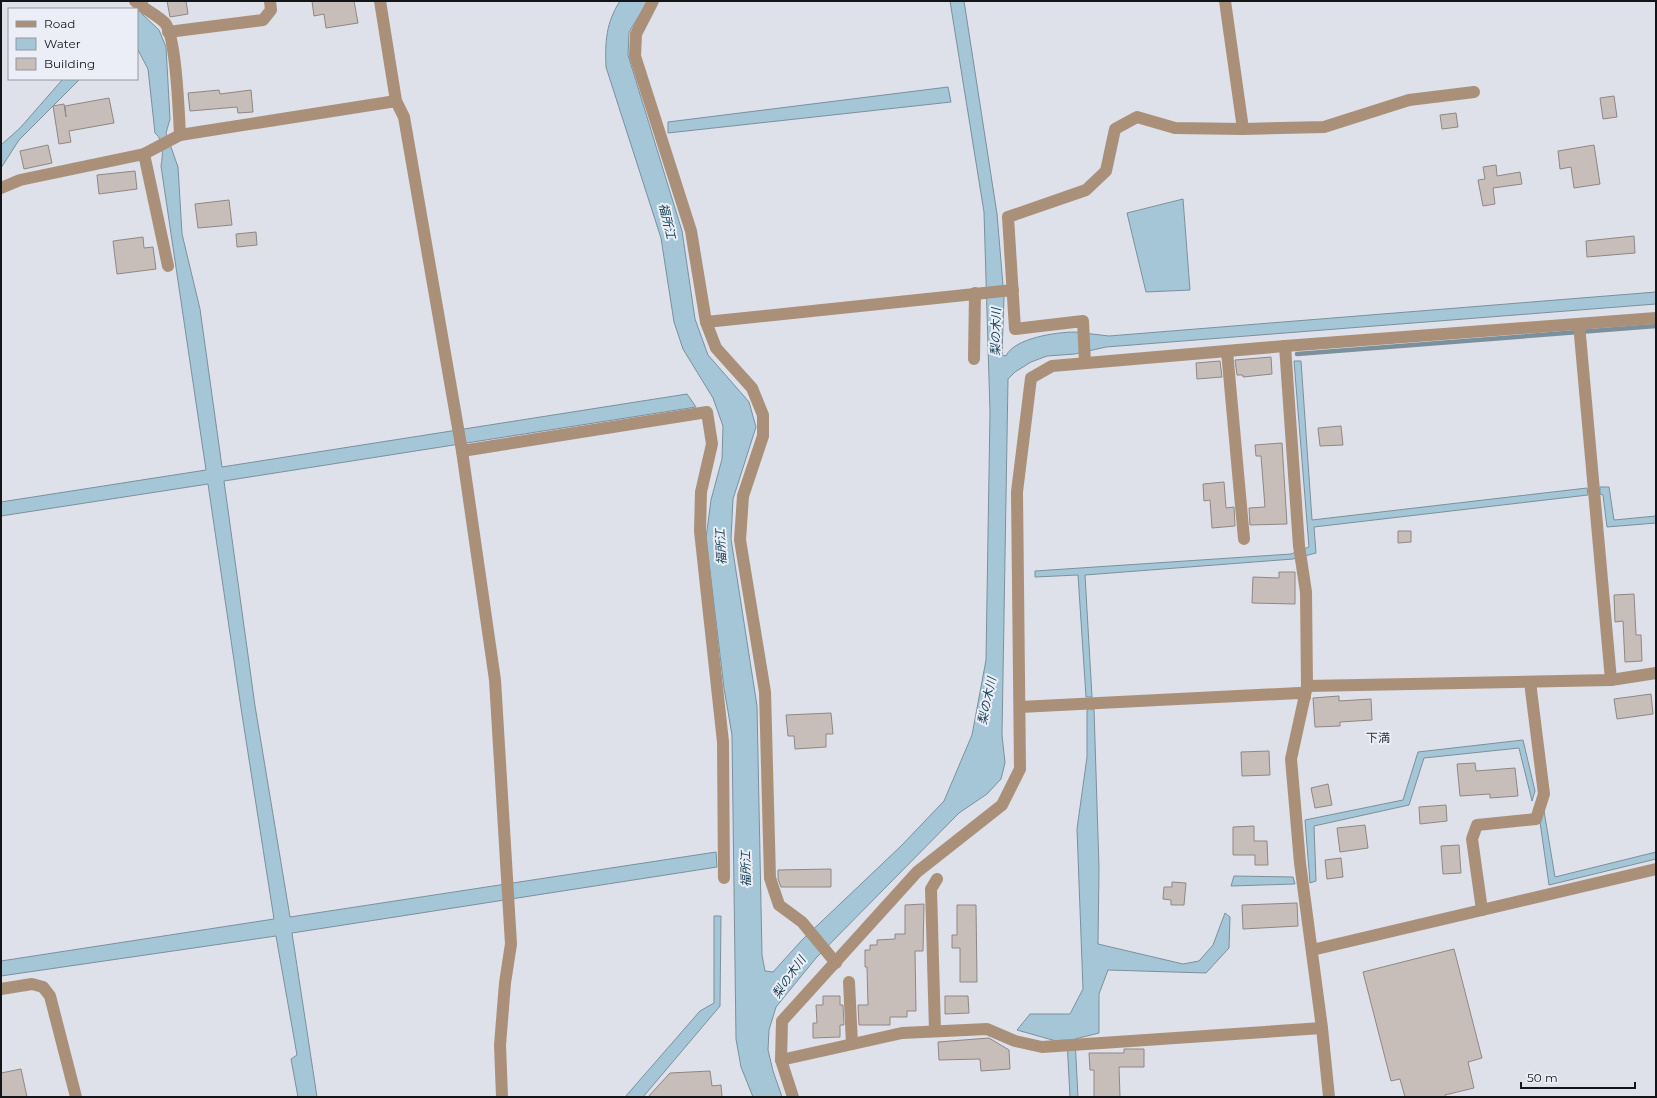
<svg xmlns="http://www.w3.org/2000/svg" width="1657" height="1098" font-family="Montserrat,'Noto Sans JP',sans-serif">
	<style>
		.water { fill: #a5c6d6; stroke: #7a919d }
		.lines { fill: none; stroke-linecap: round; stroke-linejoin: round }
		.stream { stroke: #7a919d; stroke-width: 4.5 }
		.building { fill: #c8beb9; stroke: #908783 }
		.minor { stroke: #aa9079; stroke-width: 12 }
		.labels { text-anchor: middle; stroke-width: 4; stroke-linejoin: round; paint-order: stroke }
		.water-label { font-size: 12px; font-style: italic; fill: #154254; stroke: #eceef7 }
		.neighbourhood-label { font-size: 12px; fill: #303139; stroke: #eceef7 }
	</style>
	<rect width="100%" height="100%" fill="#dee0ea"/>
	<g class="water">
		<path d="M139,1H148L142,14L159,30L166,47L170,119L166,133L178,167L182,234L200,309L222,467L687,394L696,407L224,481L255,706L290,917L716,852L717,867L292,933L317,1097H298L291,1059L297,1055L276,936L1,976V961L274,919L241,708L208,484L1,516V502L206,470L161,166C163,155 164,140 155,133L148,69L137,48V9H135Z"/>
		<path d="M620,1H648L629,32L628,55L682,231L695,319L708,355L749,402L756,427L733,499L731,539L757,706L762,955L765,971L773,972L802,940L901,846L944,801L972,735L986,660L990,412L984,212L950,1H964L997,214L1004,297L1002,355L1006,356C1014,338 1057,332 1075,332C1086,333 1098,335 1109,336L1656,292V304L1106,347L1075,354L1047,356L1031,362L1015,372L1008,379L1002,735L1005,763L1001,779L987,794L959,813L816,958L776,1007L769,1030L768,1050L773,1071L782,1097H753L741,1067L736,1039L732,735L724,688L706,538L711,500L722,459L723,426L713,398L683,349L674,322L661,238L606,67C605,41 606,23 620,1Z"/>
		<polygon points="63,79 80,79 19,140 1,168 1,145 20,128"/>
		<polygon points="948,87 951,102 668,133 668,122"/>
		<polygon points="1183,199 1190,290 1146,292 1127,213"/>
		<polygon points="1294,361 1301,361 1312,520 1587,488 1588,495 1314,527 1316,553 1293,559 1085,575 1092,697 1086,697 1078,575 1035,577 1035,571 1291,554 1309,547"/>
		<polygon points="1600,487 1609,487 1614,520 1656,516 1656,523 1607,527 1603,495 1600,494"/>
		<polygon points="1087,709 1094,709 1099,868 1098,944 1183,964 1199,961 1213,945 1225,913 1230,917 1229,948 1206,973 1108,970 1099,994 1099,1033 1075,1039 1078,1097 1070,1097 1067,1040 1056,1041 1017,1030 1030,1014 1070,1014 1083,989 1077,829 1087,757"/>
		<polygon points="1523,740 1535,791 1532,801 1519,748 1424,758 1409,805 1314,826 1316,881 1310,883 1305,820 1403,800 1418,752"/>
		<polygon points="1544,811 1555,877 1656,852 1656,859 1549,885 1540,822"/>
		<polygon points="1234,876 1293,877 1295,884 1231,886"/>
		<polygon points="714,916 721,916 720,1006 643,1097 625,1097 700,1011 714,1003"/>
	</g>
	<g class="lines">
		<polyline class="stream" points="1297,354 1656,326"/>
	</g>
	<g class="building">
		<polygon points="167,1 186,1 188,14 170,17"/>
		<polygon points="312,1 354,1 358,23 326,28 324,14 314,16"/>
		<polygon points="219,90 220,94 251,90 253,112 238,113 237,107 190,111 188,93"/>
		<polygon points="1614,96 1617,117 1603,119 1600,98"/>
		<polygon points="109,98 114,123 69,131 71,142 59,144 53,106 64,104 66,117 65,106"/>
		<polygon points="1456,113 1458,127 1442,129 1440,115"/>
		<polygon points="48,145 52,163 24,169 20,151"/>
		<polygon points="1594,145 1600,184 1574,188 1571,167 1560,169 1558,151"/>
		<polygon points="1496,165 1497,176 1520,172 1522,184 1493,188 1495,204 1483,206 1478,180 1485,179 1483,167"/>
		<polygon points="135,171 137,189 99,194 97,175"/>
		<polygon points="229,200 232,225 198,228 195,204"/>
		<polygon points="256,232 257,245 237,247 236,234"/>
		<polygon points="1634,236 1635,253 1587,257 1586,241"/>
		<polygon points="143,237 144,248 153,247 156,269 117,274 113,241"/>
		<polygon points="1271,357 1272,374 1243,377 1243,375 1237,375 1235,360"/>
		<polygon points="1220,361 1222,377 1197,379 1196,363"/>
		<polygon points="1341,426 1343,445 1320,446 1318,428"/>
		<polygon points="1282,443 1287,524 1250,525 1249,508 1265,507 1261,456 1256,456 1255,445"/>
		<polygon points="1224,482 1226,508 1234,507 1235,526 1212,528 1210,500 1204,501 1203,484"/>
		<polygon points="1398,531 1411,531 1411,542 1398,543"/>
		<polygon points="1279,572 1295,572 1295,604 1252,603 1253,577 1279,578"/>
		<polygon points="1634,594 1636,635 1641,635 1642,661 1625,662 1623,621 1615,622 1614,595"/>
		<polygon points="1651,694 1653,714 1617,719 1614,699"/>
		<polygon points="1339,696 1339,701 1371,699 1372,720 1340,722 1340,726 1315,727 1313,698"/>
		<polygon points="831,713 833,734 826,734 826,747 795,749 794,736 788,736 786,715"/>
		<polygon points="1269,751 1270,775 1242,776 1241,752"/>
		<polygon points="1475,763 1476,771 1515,768 1518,796 1490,798 1490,794 1460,796 1457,764"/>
		<polygon points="1328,784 1332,805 1315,808 1311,788"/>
		<polygon points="1446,805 1447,821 1420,824 1419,807"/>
		<polygon points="1365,825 1368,848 1340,852 1337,828"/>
		<polygon points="1254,826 1254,841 1267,841 1268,865 1255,865 1255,855 1233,855 1233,827"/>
		<polygon points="1459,845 1461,873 1443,874 1441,846"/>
		<polygon points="1341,858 1343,877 1327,879 1325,860"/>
		<polygon points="831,869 831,887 781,887 778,879 778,870"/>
		<polygon points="1172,882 1186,883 1184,905 1171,905 1171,900 1163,899 1164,887 1172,887"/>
		<polygon points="1297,903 1298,926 1243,929 1242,905"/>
		<polygon points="924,904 923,951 915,951 916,1011 907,1011 907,1017 890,1017 890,1025 859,1025 858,1005 868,1005 867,967 865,967 865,950 870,950 870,945 877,945 877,940 895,939 895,934 905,934 905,905"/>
		<polygon points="957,905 976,905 977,982 960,982 960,948 952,948 952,935 957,935"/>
		<polygon points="1454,949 1482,1058 1468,1062 1474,1088 1445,1095 1446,1097 1405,1097 1400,1079 1391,1081 1363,972"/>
		<polygon points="823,996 840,996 840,1005 843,1005 844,1025 840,1025 840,1037 813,1038 813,1023 817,1023 816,1005 823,1005"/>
		<polygon points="945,996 968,996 969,1013 945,1014"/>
		<polygon points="989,1038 1009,1050 1010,1069 981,1071 980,1059 939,1060 938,1042"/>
		<polygon points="1124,1049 1144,1049 1144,1067 1119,1067 1120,1097 1094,1097 1094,1070 1090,1070 1089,1053 1124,1053"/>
		<polygon points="21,1069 27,1097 1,1097 1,1073"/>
		<polygon points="710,1071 712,1086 721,1085 722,1097 648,1097 670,1073"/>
	</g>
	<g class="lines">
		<g class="minor">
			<path d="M135,1C144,9 157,15 165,23C176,36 179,115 180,135"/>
			<polyline points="380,1 396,101 404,117 462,451 495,680 511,944 505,983 500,1045 502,1097"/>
			<polyline points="653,1 636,34 635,56 691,231 706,322 716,348 752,388 763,415 763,436 743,496 740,540 765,692 770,878 779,905 802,922 836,963"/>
			<polyline points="1225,1 1243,129"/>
			<polyline points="168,32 263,20 271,10 270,1"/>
			<polyline points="144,154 168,266"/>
			<polyline points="1,188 20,180 144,154 180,135 396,101"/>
			<polyline points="706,322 1013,290"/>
			<polyline points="1579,324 1611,680"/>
			<polyline points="1285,346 1299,546 1306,592 1307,686 1291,759 1300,863 1322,1028 1329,1097"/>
			<polyline points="1227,351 1244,539"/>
			<polyline points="974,359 975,293"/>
			<polyline points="1085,363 1083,321 1015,329 1008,217 1086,190 1106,171 1115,129 1137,117 1175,128 1243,129 1324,127 1409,100 1474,92"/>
			<polyline points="462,451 707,412 712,444 701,492 700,531 723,742 724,878"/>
			<polyline points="1307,686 1611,680 1656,673"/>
			<polyline points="1020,707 1299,693 1305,697"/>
			<polyline points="1482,910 1472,839 1477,825 1536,819 1544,794 1530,682"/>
			<polyline points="1312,950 1656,869"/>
			<polyline points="849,982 852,1044"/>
			<polyline points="1,989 32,984 43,987 50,996 76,1097"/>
			<polyline points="935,1031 931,889 937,879"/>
			<polyline points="781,1060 902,1033 987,1029 1015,1041 1042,1047 1322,1028"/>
			<polyline points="793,1097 781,1060 782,1021 917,872 1002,805 1020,769 1017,492 1031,378 1052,366 1285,346 1656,318"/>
		</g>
	</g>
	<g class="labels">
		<g class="water-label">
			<text transform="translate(667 221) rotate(77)" y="4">福所江</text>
			<text transform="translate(996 332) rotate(-89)" y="4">梨の木川</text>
			<text transform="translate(721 547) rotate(-93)" y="4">福所江</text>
			<text transform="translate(987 701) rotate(-78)" y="4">梨の木川</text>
			<text transform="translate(746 869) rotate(-91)" y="4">福所江</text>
			<text transform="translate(789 977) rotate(-55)" y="4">梨の木川</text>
		</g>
		<g class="neighbourhood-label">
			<text x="1378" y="742">下満</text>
		</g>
	</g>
	<rect width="1657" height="1098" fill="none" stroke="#141518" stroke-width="4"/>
	<rect x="8" y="8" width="130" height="72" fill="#eceef7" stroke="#96979e"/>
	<rect x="16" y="21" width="20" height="6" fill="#aa9079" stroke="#96979e"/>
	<text x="44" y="28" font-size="12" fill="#141518">Road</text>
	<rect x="16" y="38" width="20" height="12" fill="#a5c6d6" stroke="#96979e"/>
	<text x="44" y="48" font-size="12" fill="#141518">Water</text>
	<rect x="16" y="58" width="20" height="12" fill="#c8beb9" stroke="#96979e"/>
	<text x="44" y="68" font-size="12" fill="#141518">Building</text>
	<path d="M1521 1082v6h114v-6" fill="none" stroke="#141518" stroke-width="2"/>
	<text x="1527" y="1082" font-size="12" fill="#141518" stroke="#eceef7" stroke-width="3" paint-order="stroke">50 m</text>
</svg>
